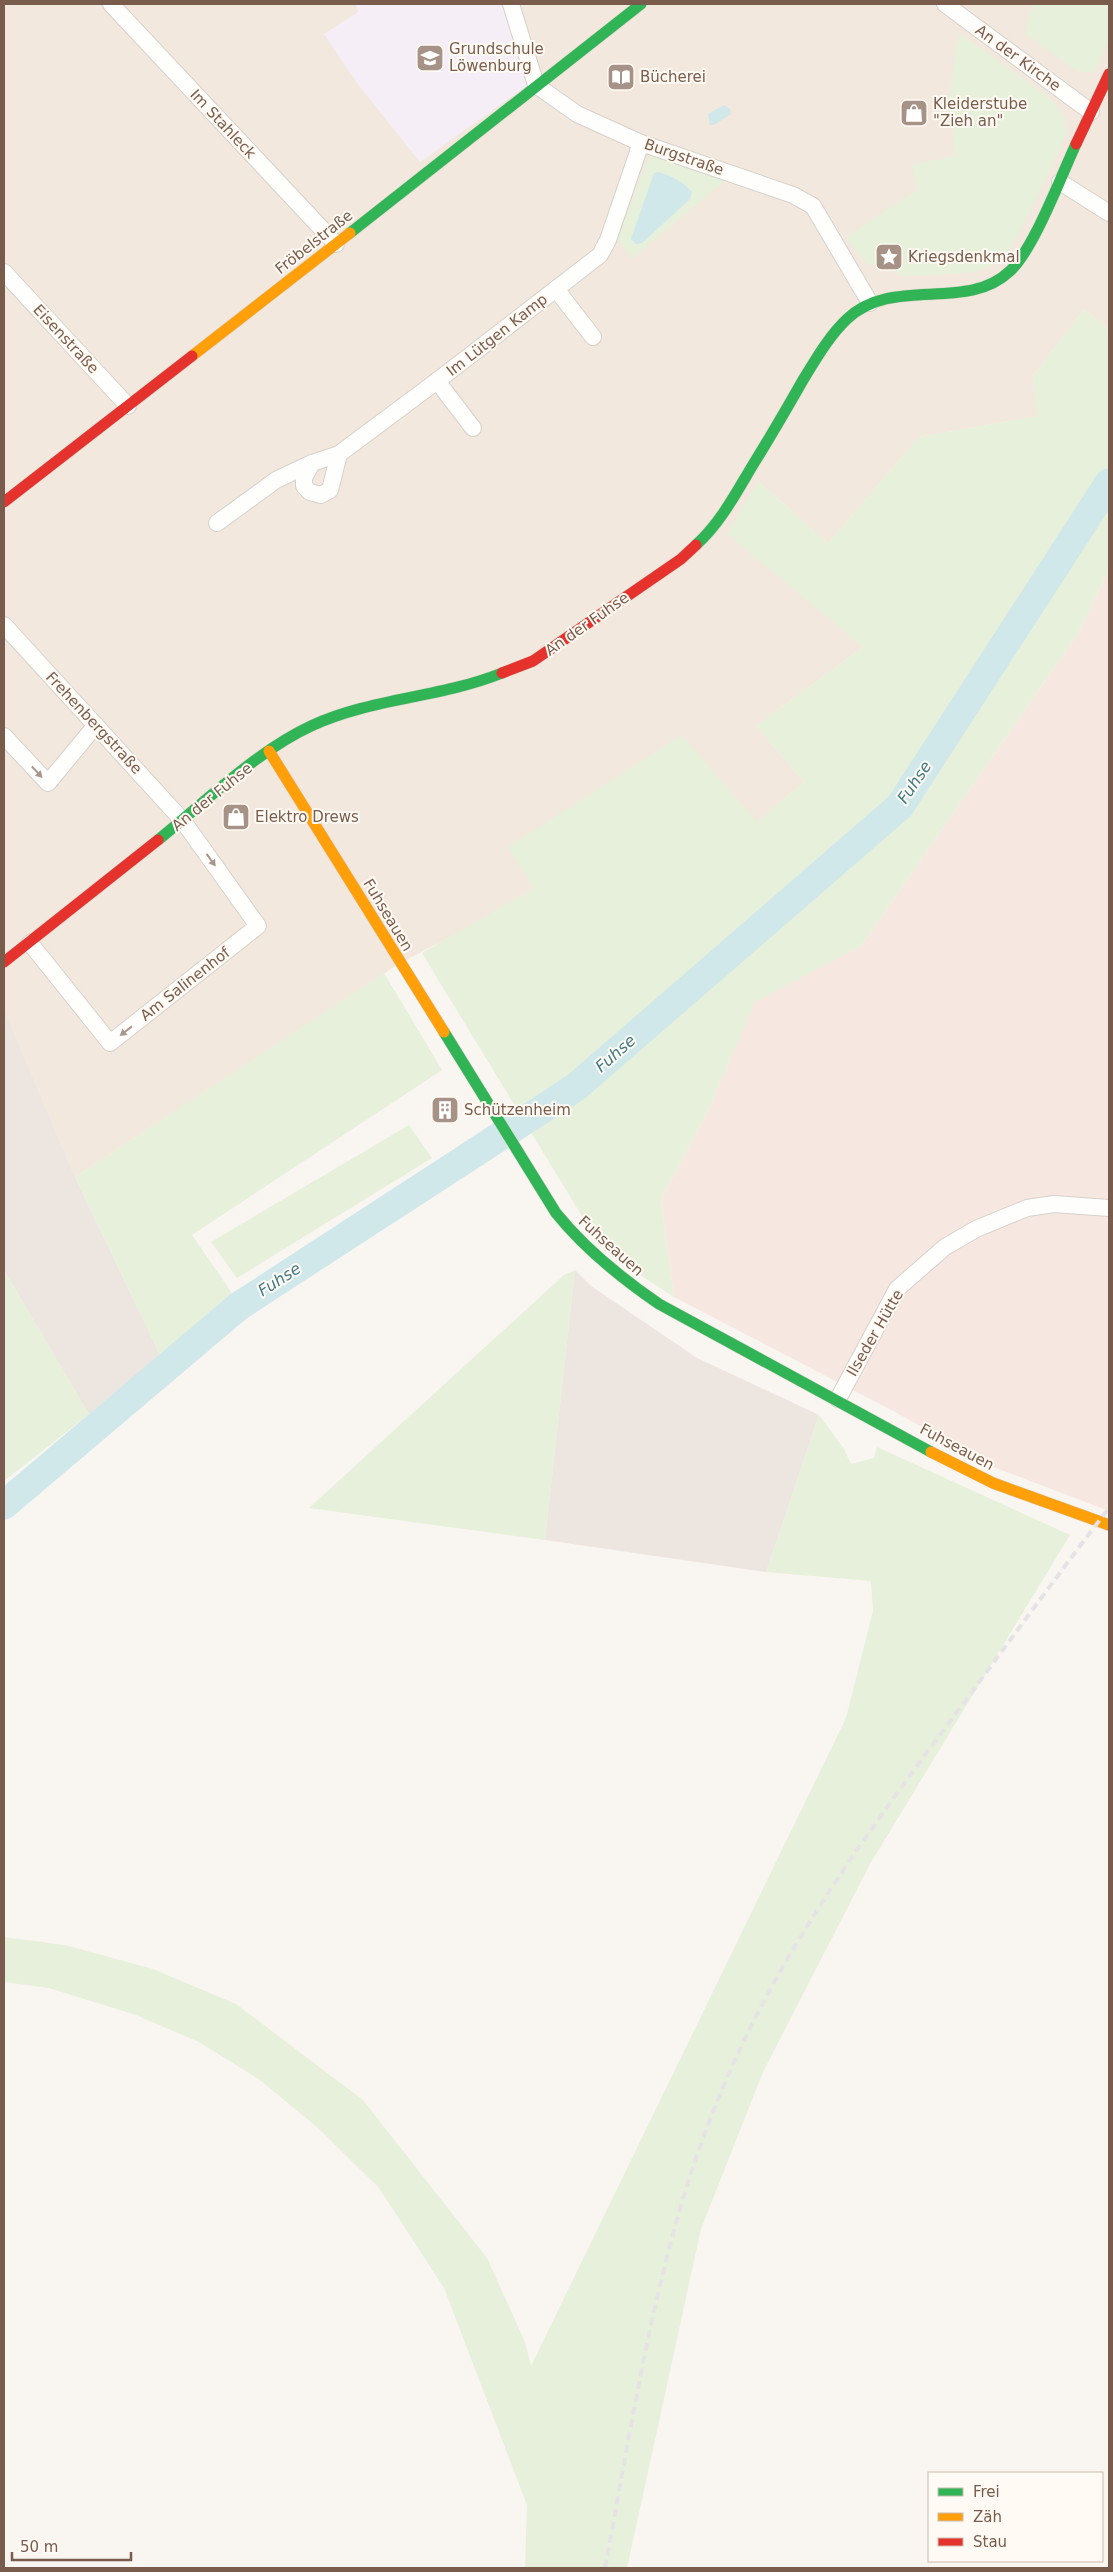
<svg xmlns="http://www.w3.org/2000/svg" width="1113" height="2572" font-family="'DejaVu Sans',sans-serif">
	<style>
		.residential { fill: #f2e8de }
		.commercial { fill: #f6e8e1 }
		.industrial { fill: #ede5e0 }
		.education { fill: #f6eef6 }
		.green { fill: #e7f0db }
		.water { fill: #d0e8ea }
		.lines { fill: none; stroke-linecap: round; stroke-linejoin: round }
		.river { stroke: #d0e8ea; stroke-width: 29 }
		.street-casing { stroke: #d7d1cb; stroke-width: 18 }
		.fast-casing { stroke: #d9d2cb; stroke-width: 12 }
		.slow-casing { stroke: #d9d2cb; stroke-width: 12 }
		.jam-casing { stroke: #d9d2cb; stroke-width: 12 }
		.street { stroke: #fefefd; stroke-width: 16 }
		.fast { stroke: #30b455; stroke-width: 11 }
		.slow { stroke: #ff9f0a; stroke-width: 11 }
		.jam { stroke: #e5322d; stroke-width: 11 }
		.rail { stroke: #e6e3e7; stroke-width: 4; stroke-dasharray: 8 5; stroke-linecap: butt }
		.oneway { fill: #a8958b }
		.labels { text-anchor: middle; stroke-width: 4; stroke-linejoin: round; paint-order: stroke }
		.poi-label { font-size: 15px; fill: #7a5c4d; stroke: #fffaf3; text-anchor: start }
		.street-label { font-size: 15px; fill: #7a5c4d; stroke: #fffaf3 }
		.water-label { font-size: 16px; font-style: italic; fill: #437c86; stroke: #fffaf3 }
	</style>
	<rect width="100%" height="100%" fill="#f9f5f0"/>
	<polygon class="residential" points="4,4 1109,4 1109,330 1084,309 1033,376 1038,416 919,437 828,543 758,481 863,647 756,726 804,782 757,822 509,847 534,888 462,931 400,963 75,1177 4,1009"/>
	<polygon class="commercial" points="1109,569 1109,1511 996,1468 895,1412 674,1297 661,1199 706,1115 755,1001 861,946 1079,632"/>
	<g class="industrial">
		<polygon points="4,1009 75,1177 160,1355 89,1414 4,1270"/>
		<polygon points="575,1270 591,1286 697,1358 819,1415 766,1572 545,1540"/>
	</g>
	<polygon class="education" points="356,4 502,4 528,85 420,162 357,83 324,34 358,12"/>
	<g class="green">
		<polygon points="1032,4 1109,4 1109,41 1094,72 1083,72 1075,70 1025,34"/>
		<polygon points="959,33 1046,95 1059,108 1065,121 1066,135 1023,226 1002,260 982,270 967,273 903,276 865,262 846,237 918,189 911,165 955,156 949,96"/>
		<polygon points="658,152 727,179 633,258 617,240 648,158"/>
		<polygon points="1084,309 1109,330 1109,569 1079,632 861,946 755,1002 706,1115 661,1199 674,1297 614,1258 591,1231 422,953 534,888 508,847 682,735 757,822 804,782 756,726 863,647 727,534 758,481 828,543 919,437 1037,416 1033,376"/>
		<polygon points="384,973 442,1070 192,1235 234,1296 160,1355 75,1177"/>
		<polygon points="409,1125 432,1158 237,1278 211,1242"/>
		<polygon points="4,1270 89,1414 4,1481"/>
		<polygon points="575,1270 545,1540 309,1508 564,1275"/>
		<polygon points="819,1415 844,1449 851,1464 874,1458 877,1447 1070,1535 870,1864 763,2072 701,2229 627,2568 525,2568 527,2505 444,2288 379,2188 318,2128 260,2080 199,2042 136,2015 49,1988 4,1982 4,1937 65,1945 153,1969 236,2004 363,2100 487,2258 525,2342 531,2366 846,1718 873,1611 871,1581 766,1572"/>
	</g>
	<g class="water">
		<polygon points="724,105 730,109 731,114 714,125 710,125 708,114"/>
		<path d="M658,172C672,176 682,181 692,192L690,199L642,243L636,244L631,239L654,173Z"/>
	</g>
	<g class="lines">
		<polyline class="river" points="4,1505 239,1306 576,1087 900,806 1109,483"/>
		<defs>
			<g id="street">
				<polyline points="111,4 336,244"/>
				<polyline points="511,4 536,85 577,114 641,143 793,195 813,206 870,303"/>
				<polyline points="945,4 1091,112"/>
				<polyline points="1060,182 1109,213"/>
				<polyline points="4,272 128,406"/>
				<polyline points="556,289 593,337"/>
				<polyline points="437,381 473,428"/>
				<polyline points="312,463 304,478 304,486 310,492 321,495 330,490 339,454"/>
				<polyline points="217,523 276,480 312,463 339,454 437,381 600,255 608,240 641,143"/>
				<polyline points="4,625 183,821 258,926 110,1043 30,943"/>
				<polyline points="4,736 48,783 96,725"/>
				<polyline points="838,1399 897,1289 945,1247 976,1229 1027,1208 1054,1204 1109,1208"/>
			</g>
			<g id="fast">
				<polyline points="350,233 641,4"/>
				<path d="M696,545C720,523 735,495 751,468C769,439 786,410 803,380C816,359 829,336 847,319C894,275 966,313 1010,271C1034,249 1061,176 1076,144"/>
				<path d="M158,840C204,803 257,751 311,726C371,698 440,698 502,673"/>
				<path d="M444,1032L556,1213C585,1249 621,1278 659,1304L931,1452"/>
			</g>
			<g id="slow">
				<polyline points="192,356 350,233"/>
				<polyline points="269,751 444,1032"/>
				<polyline points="931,1452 993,1483 1109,1525"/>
			</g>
			<g id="jam">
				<polyline points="1076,144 1109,74"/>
				<polyline points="4,502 192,356"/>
				<polyline points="502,673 533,661 681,559 696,545"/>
				<polyline points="4,962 158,840"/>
			</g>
		</defs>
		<use href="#street" class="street-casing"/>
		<use href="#fast" class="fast-casing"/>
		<use href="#slow" class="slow-casing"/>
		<use href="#jam" class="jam-casing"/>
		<use href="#street" class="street"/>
		<use href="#fast" class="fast"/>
		<use href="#slow" class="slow"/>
		<use href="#jam" class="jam"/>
		<path class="rail" d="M605,2568C635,2410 657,2247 719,2097C775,1959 863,1838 951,1720C1004,1649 1055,1578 1109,1508"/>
	</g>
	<defs><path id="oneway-solid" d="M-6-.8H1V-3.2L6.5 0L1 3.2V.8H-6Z" transform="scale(1.25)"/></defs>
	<g class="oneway">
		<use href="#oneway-solid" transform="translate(37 772) rotate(47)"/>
		<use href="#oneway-solid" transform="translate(211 860) rotate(54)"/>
		<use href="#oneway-solid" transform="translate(126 1031) rotate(142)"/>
	</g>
	<defs>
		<symbol id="school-square" viewBox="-11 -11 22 22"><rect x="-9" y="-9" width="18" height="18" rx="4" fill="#a69286" stroke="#fffaf3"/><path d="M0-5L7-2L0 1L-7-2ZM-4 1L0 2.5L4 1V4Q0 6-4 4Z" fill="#fff"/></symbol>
		<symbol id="library-square" viewBox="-11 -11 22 22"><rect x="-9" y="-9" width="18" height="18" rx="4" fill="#a69286" stroke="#fffaf3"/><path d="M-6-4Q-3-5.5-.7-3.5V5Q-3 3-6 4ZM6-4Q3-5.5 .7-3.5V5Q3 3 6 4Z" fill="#fff"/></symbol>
		<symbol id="shop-square" viewBox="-11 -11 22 22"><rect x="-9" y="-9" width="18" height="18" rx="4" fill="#a69286" stroke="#fffaf3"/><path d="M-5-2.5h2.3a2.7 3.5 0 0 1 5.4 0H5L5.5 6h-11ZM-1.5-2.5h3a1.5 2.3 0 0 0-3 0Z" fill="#fff"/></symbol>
		<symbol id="sight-square" viewBox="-11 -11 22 22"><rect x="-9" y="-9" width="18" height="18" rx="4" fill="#a69286" stroke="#fffaf3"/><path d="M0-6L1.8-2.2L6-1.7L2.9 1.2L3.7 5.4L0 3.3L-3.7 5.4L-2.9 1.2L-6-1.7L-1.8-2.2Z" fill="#fff"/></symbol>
		<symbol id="building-square" viewBox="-11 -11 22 22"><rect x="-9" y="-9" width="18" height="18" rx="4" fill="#a69286" stroke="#fffaf3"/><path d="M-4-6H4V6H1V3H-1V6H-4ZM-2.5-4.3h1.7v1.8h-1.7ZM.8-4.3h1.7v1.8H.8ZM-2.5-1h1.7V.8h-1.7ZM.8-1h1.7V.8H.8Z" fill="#fff"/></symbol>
	</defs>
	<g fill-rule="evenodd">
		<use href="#school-square" x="414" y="42" width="32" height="32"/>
		<use href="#library-square" x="605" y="61" width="32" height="32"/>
		<use href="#shop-square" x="898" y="97" width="32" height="32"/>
		<use href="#sight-square" x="873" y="241" width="32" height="32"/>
		<use href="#shop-square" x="220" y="801" width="32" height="32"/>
		<use href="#building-square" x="429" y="1094" width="32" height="32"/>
	</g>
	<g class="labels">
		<g class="poi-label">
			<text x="449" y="54">Grundschule<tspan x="449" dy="17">Löwenburg</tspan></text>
			<text x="640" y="82">Bücherei</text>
			<text x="933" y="109">Kleiderstube<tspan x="933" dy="17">"Zieh an"</tspan></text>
			<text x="908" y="262">Kriegsdenkmal</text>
			<text x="255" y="822">Elektro Drews</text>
			<text x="464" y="1115">Schützenheim</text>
		</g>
		<g class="street-label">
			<text transform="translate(1018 58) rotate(36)" y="5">An der Kirche</text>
			<text transform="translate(223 124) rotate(47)" y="5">Im Stahleck</text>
			<text transform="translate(684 157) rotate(19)" y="5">Burgstraße</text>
			<text transform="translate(314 242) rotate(-38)" y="5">Fröbelstraße</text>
			<text transform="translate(497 335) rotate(-38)" y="5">Im Lütgen Kamp</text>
			<text transform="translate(66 339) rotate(47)" y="5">Eisenstraße</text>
			<text transform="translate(587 624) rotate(-35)" y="5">An der Fuhse</text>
			<text transform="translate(94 723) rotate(47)" y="5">Frehenbergstraße</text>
			<text transform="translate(212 797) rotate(-39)" y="5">An der Fuhse</text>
			<text transform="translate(388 915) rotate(59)" y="5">Fuhseauen</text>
			<text transform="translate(185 984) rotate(-38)" y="5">Am Salinenhof</text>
			<text transform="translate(611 1246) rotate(42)" y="5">Fuhseauen</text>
			<text transform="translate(875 1333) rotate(-60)" y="5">Ilseder Hütte</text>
			<text transform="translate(957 1447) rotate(28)" y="5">Fuhseauen</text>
		</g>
		<g class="water-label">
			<text transform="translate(914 782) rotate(-56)" y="6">Fuhse</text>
			<text transform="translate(615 1053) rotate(-41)" y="6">Fuhse</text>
			<text transform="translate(279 1279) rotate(-33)" y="6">Fuhse</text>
		</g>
	</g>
	<rect width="1113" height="2572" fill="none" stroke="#7a5c4d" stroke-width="10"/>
	<rect x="928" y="2472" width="175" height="90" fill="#fffaf3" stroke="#cabbb1"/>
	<rect x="938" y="2488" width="25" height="8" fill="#30b455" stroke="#cabbb1"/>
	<text x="973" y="2497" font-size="15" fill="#7a5c4d">Frei</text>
	<rect x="938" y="2513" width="25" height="8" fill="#ff9f0a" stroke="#cabbb1"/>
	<text x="973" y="2522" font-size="15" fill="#7a5c4d">Zäh</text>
	<rect x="938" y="2538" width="25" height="8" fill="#e5322d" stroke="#cabbb1"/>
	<text x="973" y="2547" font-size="15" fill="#7a5c4d">Stau</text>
	<path d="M12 2552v8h119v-8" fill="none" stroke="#7a5c4d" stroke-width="2.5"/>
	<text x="20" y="2552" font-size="15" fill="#7a5c4d" stroke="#fffaf3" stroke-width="4" paint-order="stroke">50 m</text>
</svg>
